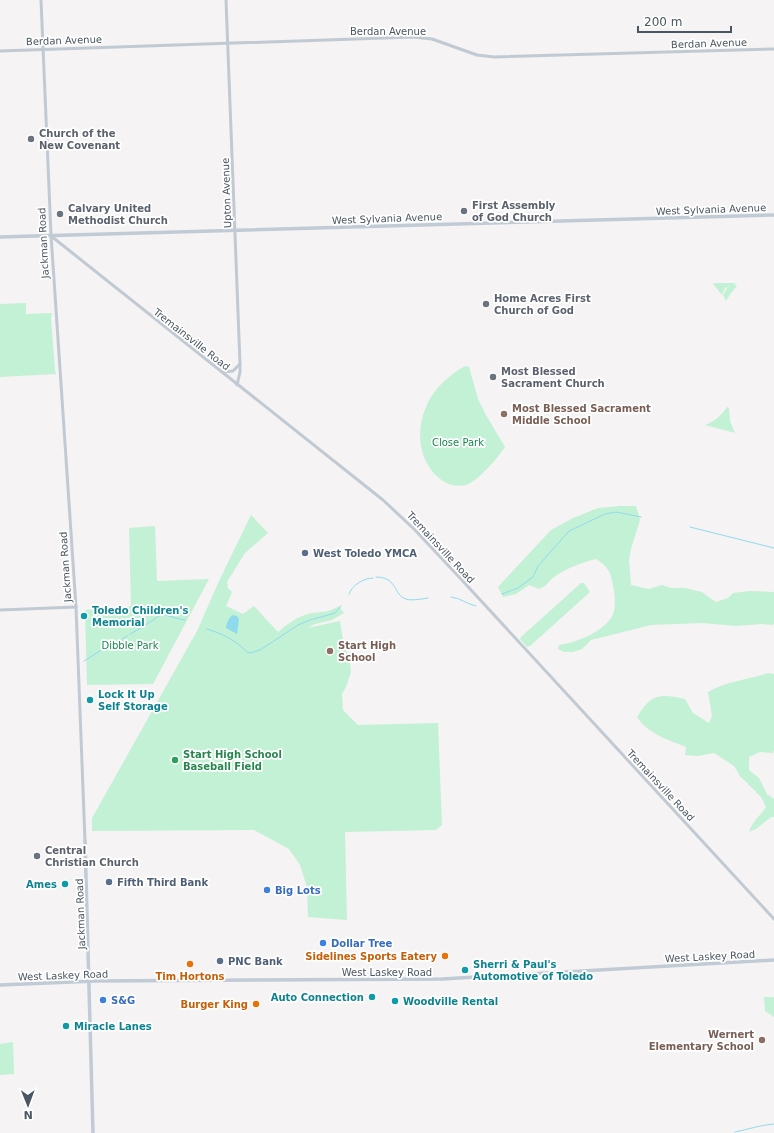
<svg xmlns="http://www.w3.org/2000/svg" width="774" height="1133" font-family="'DejaVu Sans',sans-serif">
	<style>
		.green { fill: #c3f1d5 }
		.water { fill: #90daee }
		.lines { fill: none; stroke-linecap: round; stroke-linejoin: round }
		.stream { stroke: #90daee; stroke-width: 1 }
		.tertiary { stroke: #c1cad2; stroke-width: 3 }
		.secondary { stroke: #c1cbd6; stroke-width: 3.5 }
		.worship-dot { fill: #6b7280; stroke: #fff; stroke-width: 1.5 }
		.education-dot { fill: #8d6e63; stroke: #fff; stroke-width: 1.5 }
		.service-dot { fill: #5c6f8a; stroke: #fff; stroke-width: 1.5 }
		.culture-dot { fill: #0f9aa8; stroke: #fff; stroke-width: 1.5 }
		.leisure-dot { fill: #2e9e5b; stroke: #fff; stroke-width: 1.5 }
		.shop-dot { fill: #3f7fe0; stroke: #fff; stroke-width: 1.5 }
		.food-dot { fill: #e8710a; stroke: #fff; stroke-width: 1.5 }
		.labels { text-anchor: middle; stroke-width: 3.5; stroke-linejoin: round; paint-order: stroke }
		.street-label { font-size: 10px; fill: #4a5661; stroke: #fff }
		.worship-label { font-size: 10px; font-weight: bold; fill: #5b616d; stroke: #fff; text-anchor: start }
		.education-label { font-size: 10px; font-weight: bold; fill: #785e54; stroke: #fff; text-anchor: start }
		.park-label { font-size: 10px; fill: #17864f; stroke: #fff }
		.service-label { font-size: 10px; font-weight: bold; fill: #4e5e75; stroke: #fff; text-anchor: start }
		.culture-label { font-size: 10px; font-weight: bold; fill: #0d838f; stroke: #fff; text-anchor: start }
		.leisure-label { font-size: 10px; font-weight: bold; fill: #27864d; stroke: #fff; text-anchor: start }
		.shop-label { font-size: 10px; font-weight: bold; fill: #366cbe; stroke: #fff; text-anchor: start }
		.food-label { font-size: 10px; font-weight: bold; fill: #c56008; stroke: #fff; text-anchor: end }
	</style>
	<rect width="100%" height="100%" fill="#f5f3f3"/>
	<g class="green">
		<polygon points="714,283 736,283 734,285 736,285 737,286 731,293 726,301 723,295 727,288 732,286 725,288 722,295 713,284"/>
		<polygon points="26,303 26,314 52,313 51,318 55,370 56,374 0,377 0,304"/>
		<path d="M465,366L469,367L478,399L486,415L505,447C497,459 479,480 466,485C458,487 449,485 443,481C419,465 415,432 426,407C433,389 449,375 465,366Z"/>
		<path d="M727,407L729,408L730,421L735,433L705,425C715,421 721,416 727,407Z"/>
		<path d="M620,506H636L640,520L631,549L629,560L631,585L649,589L662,585L671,588H685L702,592L710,598L716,602L728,598L733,593L750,591L774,592V624L772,625L762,624L736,626L702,623L651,625L591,640L582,649L573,652H564L558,649L559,645C576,643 606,631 613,614C616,607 615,594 613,586C611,573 608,566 596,559C581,563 566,568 554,577C547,582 549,585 539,589L529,585L516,594L503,597L498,587L551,530L571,519L598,508Z"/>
		<path d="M251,515L268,533L245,553L227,582L228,588L232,592L226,606L243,614L254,606L278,632C287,624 300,615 312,613C323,612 330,612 339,606L344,613L332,620L315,624L307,628L340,621L344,647L349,656L351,672L346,687L342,694L343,710L358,725L438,723L442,825L436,830L345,832L347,920L308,917L307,887L300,865L289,849L254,830L92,831V818L197,631L219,581Z"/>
		<polygon points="155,526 157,581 209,579 153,684 87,685 85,610 131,606 129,528"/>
		<polygon points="581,583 584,583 590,592 530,646 527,647 520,639 521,637"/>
		<path d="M768,673L774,674V750L773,753L760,752L749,757V770L759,778L767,794L774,799V817H771L756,829L749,832C752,822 760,816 766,807L761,797L740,776L734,766L714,753L698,756L685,755L686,747C669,740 648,734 637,717C651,694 659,693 685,699L693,713L709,723L712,716L708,692C727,681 748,680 768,673Z"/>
		<polygon points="764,997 774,997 774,1017 765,1011"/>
		<polygon points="13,1042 14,1074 0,1075 0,1044"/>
	</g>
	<path class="water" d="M233,615L237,616L239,619L237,634L226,628C226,624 229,617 233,615Z"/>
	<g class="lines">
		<g class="stream">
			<polyline points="690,527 774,548"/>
			<path d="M376,577C398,577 393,595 406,599C412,601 421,599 428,598"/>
			<path d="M349,594C352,585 364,578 373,578"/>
			<polyline points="502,594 518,588 533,577 538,566 569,531 605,514 616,512 641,517"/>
			<path d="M451,597C461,598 466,604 476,606"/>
			<path d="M207,629C221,633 237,641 247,652L250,653L260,650L298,625L310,620L335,613L341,606"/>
			<polyline points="130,634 141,628 162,614 175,618 185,620"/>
			<polyline points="84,661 103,649 111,646 127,636"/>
			<path d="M735,1132C749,1129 761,1125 774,1124"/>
		</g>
		<g class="tertiary">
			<polyline points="41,0 51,235 76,607 85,841"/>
			<polyline points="226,0 240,364 240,372 237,385"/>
			<polyline points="0,51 413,37 432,39 477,55 494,57 774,49"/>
			<polyline points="51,236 383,500 415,530 460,578 774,919"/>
			<polyline points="222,372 233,371 240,364"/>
			<polyline points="0,610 76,607"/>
		</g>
		<g class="secondary">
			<polyline points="0,237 774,215"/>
			<polyline points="85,841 93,1133"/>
			<polyline points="0,985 96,981 442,979 774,960"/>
		</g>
	</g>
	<g class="worship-dot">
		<circle cx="31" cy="139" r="4"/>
		<circle cx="464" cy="211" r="4"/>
		<circle cx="60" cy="214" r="4"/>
		<circle cx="486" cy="304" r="4"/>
		<circle cx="493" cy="377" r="4"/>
		<circle cx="37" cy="856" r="4"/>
	</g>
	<g class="education-dot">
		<circle cx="504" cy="414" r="4"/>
		<circle cx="330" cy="651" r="4"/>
		<circle cx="762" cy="1040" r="4"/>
	</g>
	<g class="service-dot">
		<circle cx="305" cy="553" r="4"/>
		<circle cx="109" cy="882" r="4"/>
		<circle cx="220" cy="961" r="4"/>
	</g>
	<g class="culture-dot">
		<circle cx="84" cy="616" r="4"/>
		<circle cx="90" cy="700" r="4"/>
		<circle cx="65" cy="884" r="4"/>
		<circle cx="465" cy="970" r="4"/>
		<circle cx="372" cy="997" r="4"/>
		<circle cx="395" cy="1001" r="4"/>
		<circle cx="66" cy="1026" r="4"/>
	</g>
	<circle class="leisure-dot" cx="175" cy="760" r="4"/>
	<g class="shop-dot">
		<circle cx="267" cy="890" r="4"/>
		<circle cx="323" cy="943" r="4"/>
		<circle cx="103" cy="1000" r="4"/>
	</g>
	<g class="food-dot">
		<circle cx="445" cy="956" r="4"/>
		<circle cx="190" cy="964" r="4"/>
		<circle cx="256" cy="1004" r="4"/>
	</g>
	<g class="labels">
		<g class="street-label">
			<text x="388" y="35">Berdan Avenue</text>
			<text transform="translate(64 40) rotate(-2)" y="4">Berdan Avenue</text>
			<text transform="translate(709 43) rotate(-2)" y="4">Berdan Avenue</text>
			<text transform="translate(226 193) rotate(-92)" y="4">Upton Avenue</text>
			<text transform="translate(711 209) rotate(-2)" y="4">West Sylvania Avenue</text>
			<text transform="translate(387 218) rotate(-2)" y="4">West Sylvania Avenue</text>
			<text transform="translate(43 243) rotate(-93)" y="4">Jackman Road</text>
			<text transform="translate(192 339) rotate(38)" y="4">Tremainsville Road</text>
			<text transform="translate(441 547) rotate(47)" y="4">Tremainsville Road</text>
			<text transform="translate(65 567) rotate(-94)" y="4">Jackman Road</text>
			<text transform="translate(661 785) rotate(47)" y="4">Tremainsville Road</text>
			<text transform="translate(80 914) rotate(-92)" y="4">Jackman Road</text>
			<text transform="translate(710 956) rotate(-3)" y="4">West Laskey Road</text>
			<text x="387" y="976">West Laskey Road</text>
			<text transform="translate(63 975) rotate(-2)" y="4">West Laskey Road</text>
		</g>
		<g class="worship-label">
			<text x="39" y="137">Church of the<tspan x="39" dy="12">New Covenant</tspan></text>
			<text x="472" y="209">First Assembly<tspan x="472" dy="12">of God Church</tspan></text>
			<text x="68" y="212">Calvary United<tspan x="68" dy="12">Methodist Church</tspan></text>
			<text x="494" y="302">Home Acres First<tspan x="494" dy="12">Church of God</tspan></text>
			<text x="501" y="375">Most Blessed<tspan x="501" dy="12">Sacrament Church</tspan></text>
			<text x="45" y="854">Central<tspan x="45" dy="12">Christian Church</tspan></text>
		</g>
		<g class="education-label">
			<text x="512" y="412">Most Blessed Sacrament<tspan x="512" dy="12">Middle School</tspan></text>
			<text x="338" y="649">Start High<tspan x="338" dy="12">School</tspan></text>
			<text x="754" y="1038" text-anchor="end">Wernert<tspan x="754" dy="12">Elementary School</tspan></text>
		</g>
		<g class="park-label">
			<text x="458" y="446">Close Park</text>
			<text x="130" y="649">Dibble Park</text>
		</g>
		<g class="service-label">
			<text x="313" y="557">West Toledo YMCA</text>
			<text x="117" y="886">Fifth Third Bank</text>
			<text x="228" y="965">PNC Bank</text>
		</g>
		<g class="culture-label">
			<text x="92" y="614">Toledo Children's<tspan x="92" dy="12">Memorial</tspan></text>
			<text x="98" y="698">Lock It Up<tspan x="98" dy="12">Self Storage</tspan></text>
			<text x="57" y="888" text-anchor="end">Ames</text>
			<text x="473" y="968">Sherri &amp; Paul's<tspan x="473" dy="12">Automotive of Toledo</tspan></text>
			<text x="364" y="1001" text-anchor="end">Auto Connection</text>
			<text x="403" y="1005">Woodville Rental</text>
			<text x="74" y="1030">Miracle Lanes</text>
		</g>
		<g class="leisure-label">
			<text x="183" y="758">Start High School<tspan x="183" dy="12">Baseball Field</tspan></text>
		</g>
		<g class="shop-label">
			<text x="275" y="894">Big Lots</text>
			<text x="331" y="947">Dollar Tree</text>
			<text x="111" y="1004">S&amp;G</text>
		</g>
		<g class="food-label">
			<text x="437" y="960">Sidelines Sports Eatery</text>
			<text x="190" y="980" text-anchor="middle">Tim Hortons</text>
			<text x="248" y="1008">Burger King</text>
		</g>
	</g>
	<g transform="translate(28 1105) rotate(179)" stroke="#ffffff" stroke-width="3" paint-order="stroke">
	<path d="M0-3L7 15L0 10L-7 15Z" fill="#4a5661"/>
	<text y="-6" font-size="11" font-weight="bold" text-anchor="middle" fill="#4a5661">N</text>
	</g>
	<path d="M638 26v6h93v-6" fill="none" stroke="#4a5661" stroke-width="2"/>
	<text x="644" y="26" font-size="12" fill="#4a5661" stroke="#ffffff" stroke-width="3" paint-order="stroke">200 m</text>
</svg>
